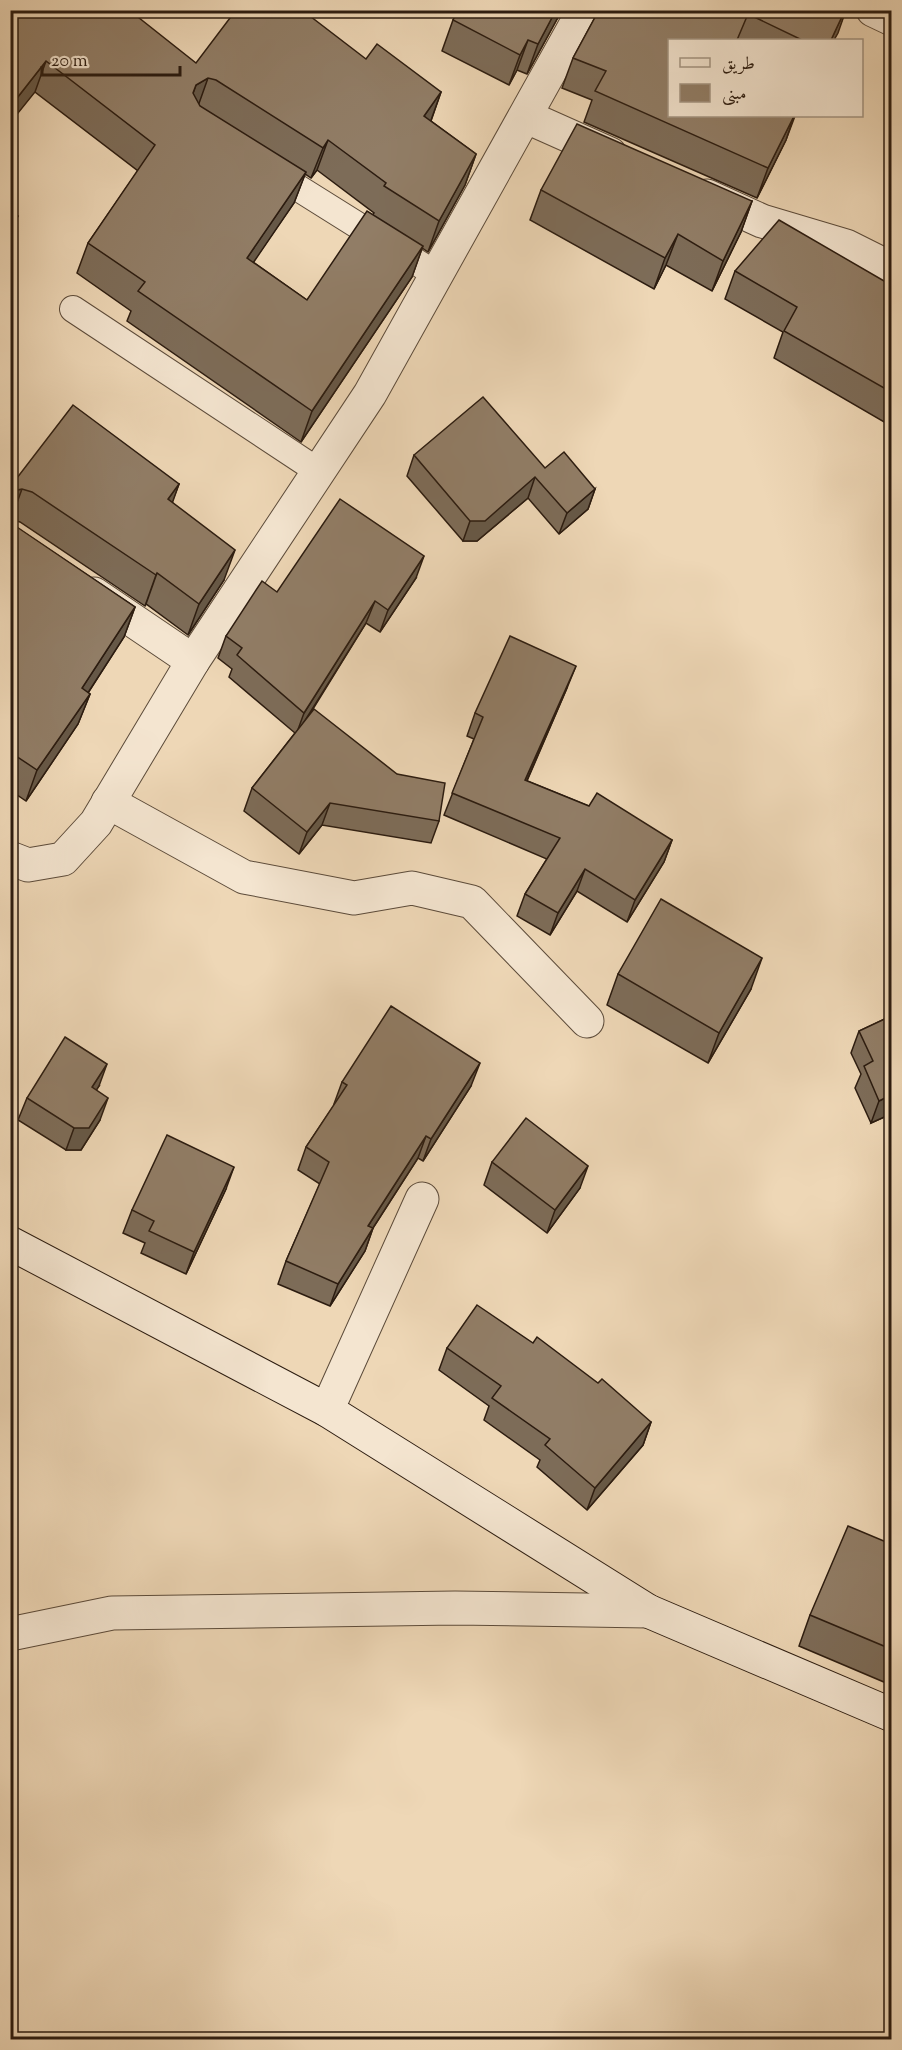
<svg xmlns="http://www.w3.org/2000/svg" width="902" height="2050" font-family="'Sorts Mill Goudy',Amiri,serif">
	<style>
		.lines { fill: none; stroke-linecap: round; stroke-linejoin: round }
		.lane-casing { stroke: #5c4b3a; stroke-width: 28 }
		.street-casing { stroke: #5c4b3a; stroke-width: 35 }
		.secondary-casing { stroke: #2c1c10; stroke-width: 35 }
		.lane { stroke: #f4e5d0; stroke-width: 26 }
		.street { stroke: #f4e5d0; stroke-width: 33 }
		.secondary { stroke: #f4e5d0; stroke-width: 33 }
		.wall { fill: #7d6c58; stroke: #2c1c10; stroke-width: 1.5; fill-rule: evenodd }
		.shaded-wall { fill: #665847; stroke: #2c1c10; stroke-width: 1.5 }
		.building { fill: #917d66; stroke: #2c1c10; stroke-width: 1.5 }
	</style>
	<rect width="100%" height="100%" fill="#eed7b6"/>
	<filter id="stains"><feTurbulence type="fractalNoise" baseFrequency=".00333" numOctaves="4"/><feColorMatrix values="0 0 0 0 .2 0 0 0 0 .09 0 0 0 0 .02 0 0 0 .5 -.17"/></filter>
	<radialGradient id="worn" r=".72"><stop offset=".6" stop-color="#630" stop-opacity="0"/><stop offset="1" stop-color="#630" stop-opacity=".3"/></radialGradient>
	<g class="lines">
		<defs>
			<g id="lane">
				<polyline points="271,171 437,275"/>
				<polyline points="73,309 318,471"/>
			</g>
			<g id="street">
				<polyline points="873,10 892,19"/>
				<polyline points="527,117 610,154"/>
				<polyline points="707,196 762,221 846,246 892,269"/>
				<polyline points="94,594 193,661"/>
				<polyline points="108,802 244,877 354,898 412,888 472,902 587,1021"/>
				<polyline points="10,858 28,865 63,859 96,823 193,661 370,394 584,10"/>
				<polyline points="327,1410 422,1199"/>
				<polyline points="10,1634 112,1613 455,1608 648,1611"/>
			</g>
			<polyline id="secondary" points="10,1243 327,1410 648,1611 892,1715"/>
		</defs>
		<use href="#lane" class="lane-casing"/>
		<use href="#street" class="street-casing"/>
		<use href="#secondary" class="secondary-casing"/>
		<use href="#lane" class="lane"/>
		<use href="#street" class="street"/>
		<use href="#secondary" class="secondary"/>
	</g>
	<g class="wall">
		<path d="M10,10L196,63L366,59L441,92L431,121L476,154L465,185L428,252L422,248L412,277L301,442L127,321L131,311L77,273L88,243L138,171L35,92ZM317,170L374,213L307,300L253,262L294,203L305,174L311,178Z"/>
		<polygon points="562,10 527,74 517,70 509,85 442,51 453,20"/>
		<polygon points="599,10 846,10 834,40 669,40 669,116 795,116 786,140 757,198 584,122 592,100 562,88 573,58"/>
		<polygon points="541,190 752,201 741,232 712,291 666,265 654,289 530,220"/>
		<polygon points="735,271 891,285 891,426 774,358 783,332 725,299"/>
		<polygon points="414,455 545,468 595,489 588,509 559,534 528,498 477,541 463,541 407,476"/>
		<polygon points="179,484 172,502 224,580 188,635 146,604 145,606 20,522 10,519 10,487"/>
		<polygon points="10,523 135,607 124,637 88,693 90,694 78,724 26,801 10,790"/>
		<polygon points="416,578 380,632 366,623 308,717 439,821 431,843 322,825 299,854 244,811 252,788 295,733 229,677 232,669 218,658 226,636 277,592"/>
		<polygon points="567,688 527,781 672,840 664,862 627,922 577,891 550,935 517,916 525,894 547,859 444,815 474,739 467,736 475,713"/>
		<polygon points="618,974 751,989 708,1063 607,1005"/>
		<polygon points="891,1016 891,1114 871,1123 855,1088 861,1074 851,1053 859,1031"/>
		<polygon points="342,1082 471,1086 423,1161 418,1158 373,1228 365,1251 330,1306 278,1284 286,1261 320,1184 298,1170 306,1147 335,1104 334,1104"/>
		<polygon points="99,1086 96,1090 100,1120 81,1150 66,1150 18,1120 27,1098"/>
		<polygon points="492,1162 580,1188 547,1233 484,1185"/>
		<polygon points="226,1189 186,1274 141,1253 145,1243 123,1233 132,1210"/>
		<polygon points="447,1348 651,1422 643,1445 587,1510 537,1467 540,1460 484,1420 489,1406 439,1370"/>
		<polygon points="891,1544 891,1685 799,1646 810,1615"/>
	</g>
	<g class="shaded-wall">
		<polygon points="556,10 562,10 527,74 538,44"/>
		<polygon points="845,10 846,10 838,33 834,40 831,40"/>
		<polygon points="528,40 517,70 509,85 520,55"/>
		<polygon points="46,61 35,92 10,123 10,107"/>
		<polygon points="208,78 197,109 185,116 196,85"/>
		<polygon points="441,92 430,123 424,116"/>
		<polygon points="794,116 786,140 757,198 768,168"/>
		<polygon points="328,140 317,170 311,178 323,148"/>
		<polygon points="476,154 465,185 428,252 439,221"/>
		<polygon points="306,172 294,203 236,288 247,258"/>
		<polygon points="752,201 741,232 712,291 723,261"/>
		<polygon points="18,216 10,236 10,226"/>
		<polygon points="678,234 666,265 654,289 665,258"/>
		<polygon points="423,246 412,277 301,442 312,411"/>
		<polygon points="535,477 528,498 477,541 463,541 470,521"/>
		<polygon points="179,484 168,515 168,499"/>
		<polygon points="22,489 11,519 10,492 12,491"/>
		<polygon points="595,489 588,509 559,534 567,513"/>
		<polygon points="235,550 224,580 188,635 199,604"/>
		<polygon points="424,556 416,578 380,632 388,610"/>
		<polygon points="157,573 146,604 145,606 156,575"/>
		<polygon points="375,601 366,623 296,735 304,713"/>
		<polygon points="135,607 124,637 71,719 82,688"/>
		<polygon points="576,666 567,688 517,803 525,780"/>
		<polygon points="90,694 78,724 26,801 37,770"/>
		<polygon points="330,803 322,825 299,854 307,832"/>
		<polygon points="672,840 664,862 627,922 635,900"/>
		<polygon points="585,869 577,891 550,935 558,913"/>
		<polygon points="762,958 751,989 708,1063 719,1033"/>
		<polygon points="480,1063 471,1086 423,1161 431,1139"/>
		<polygon points="107,1064 99,1086 84,1110 92,1087"/>
		<polygon points="891,1095 891,1114 871,1123 879,1101"/>
		<polygon points="108,1098 100,1120 81,1150 66,1150 74,1128"/>
		<polygon points="426,1136 418,1158 360,1248 368,1226"/>
		<polygon points="588,1166 580,1188 547,1233 555,1210"/>
		<polygon points="234,1167 226,1189 186,1274 194,1252"/>
		<polygon points="373,1228 365,1251 330,1306 338,1284"/>
		<polygon points="651,1422 643,1445 587,1510 595,1488"/>
	</g>
	<g class="building">
		<polygon points="10,10 129,10 196,63 236,10 302,10 366,59 377,44 441,92 424,116 476,154 439,221 384,186 386,183 328,140 323,148 216,80 208,78 196,85 193,93 200,106 306,172 247,258 307,300 367,211 423,246 312,411 138,291 145,282 88,243 155,145 46,61 10,107"/>
		<polygon points="458,10 556,10 538,44 528,40 520,55 453,20"/>
		<polygon points="599,10 845,10 831,40 802,40 748,14 737,40 669,40 669,116 794,116 768,168 595,91 606,71 573,58"/>
		<polygon points="577,124 752,201 723,261 678,234 665,258 541,190"/>
		<polygon points="10,211 18,216 10,226"/>
		<polygon points="779,220 891,285 891,392 784,331 797,307 735,271"/>
		<polygon points="483,397 545,468 564,452 595,489 567,513 535,477 485,521 470,521 414,455"/>
		<polygon points="73,405 179,484 168,499 235,550 199,604 157,573 156,575 32,492 22,489 12,491 10,492 10,487"/>
		<polygon points="340,499 424,556 388,610 375,601 304,713 237,655 242,648 226,636 262,581 277,592"/>
		<polygon points="11,523 135,607 82,688 90,694 37,770 10,752"/>
		<polygon points="510,636 576,666 525,780 589,806 597,793 672,840 635,900 585,869 558,913 525,894 560,838 452,793 483,717 475,713"/>
		<polygon points="314,709 397,774 445,783 439,821 330,803 307,832 252,788"/>
		<polygon points="661,899 762,958 719,1033 618,974"/>
		<polygon points="391,1006 480,1063 431,1139 426,1136 368,1226 373,1228 338,1284 286,1261 329,1162 306,1147 347,1085 342,1082"/>
		<polygon points="891,1016 891,1095 879,1101 864,1066 873,1061 859,1031"/>
		<polygon points="65,1037 107,1064 92,1087 108,1098 89,1128 74,1128 27,1098"/>
		<polygon points="526,1118 588,1166 555,1210 492,1162"/>
		<polygon points="167,1135 234,1167 194,1252 149,1231 154,1221 132,1210"/>
		<polygon points="477,1305 533,1343 537,1337 598,1383 602,1379 651,1422 595,1488 545,1445 550,1439 492,1398 501,1386 447,1348"/>
		<polygon points="848,1526 891,1544 891,1649 810,1615"/>
	</g>
	<rect width="902" height="2050" fill="none" stroke="#eed7b6" stroke-width="36"/>
	<rect x="12" y="12" width="878" height="2026" fill="none" stroke="#2c1c10" stroke-width="3"/>
	<rect x="18" y="18" width="866" height="2014" fill="none" stroke="#2c1c10" stroke-width="1.5"/>
	<rect x="668" y="39" width="195" height="78" fill="#f4e5d0" stroke="#a49583" stroke-width="1.5"/>
	<rect x="680" y="58" width="30" height="9" fill="#f4e5d0" stroke="#a49583" stroke-width="1.5"/>
	<text x="722" y="69" font-size="18" fill="#2c1c10">طريق</text>
	<rect x="680" y="84" width="30" height="18" fill="#917d66" stroke="#a49583" stroke-width="1.5"/>
	<text x="722" y="99" font-size="18" fill="#2c1c10">مبنى</text>
	<path d="M42 66v9h138v-9" fill="none" stroke="#2c1c10" stroke-width="3"/>
	<text x="51" y="66" font-size="18" fill="#2c1c10" stroke="#f4e5d0" stroke-width="4.5" paint-order="stroke">20 m</text>
	<rect width="100%" height="100%" filter="url(#stains)"/>
	<rect width="100%" height="100%" fill="url(#worn)"/>
</svg>
